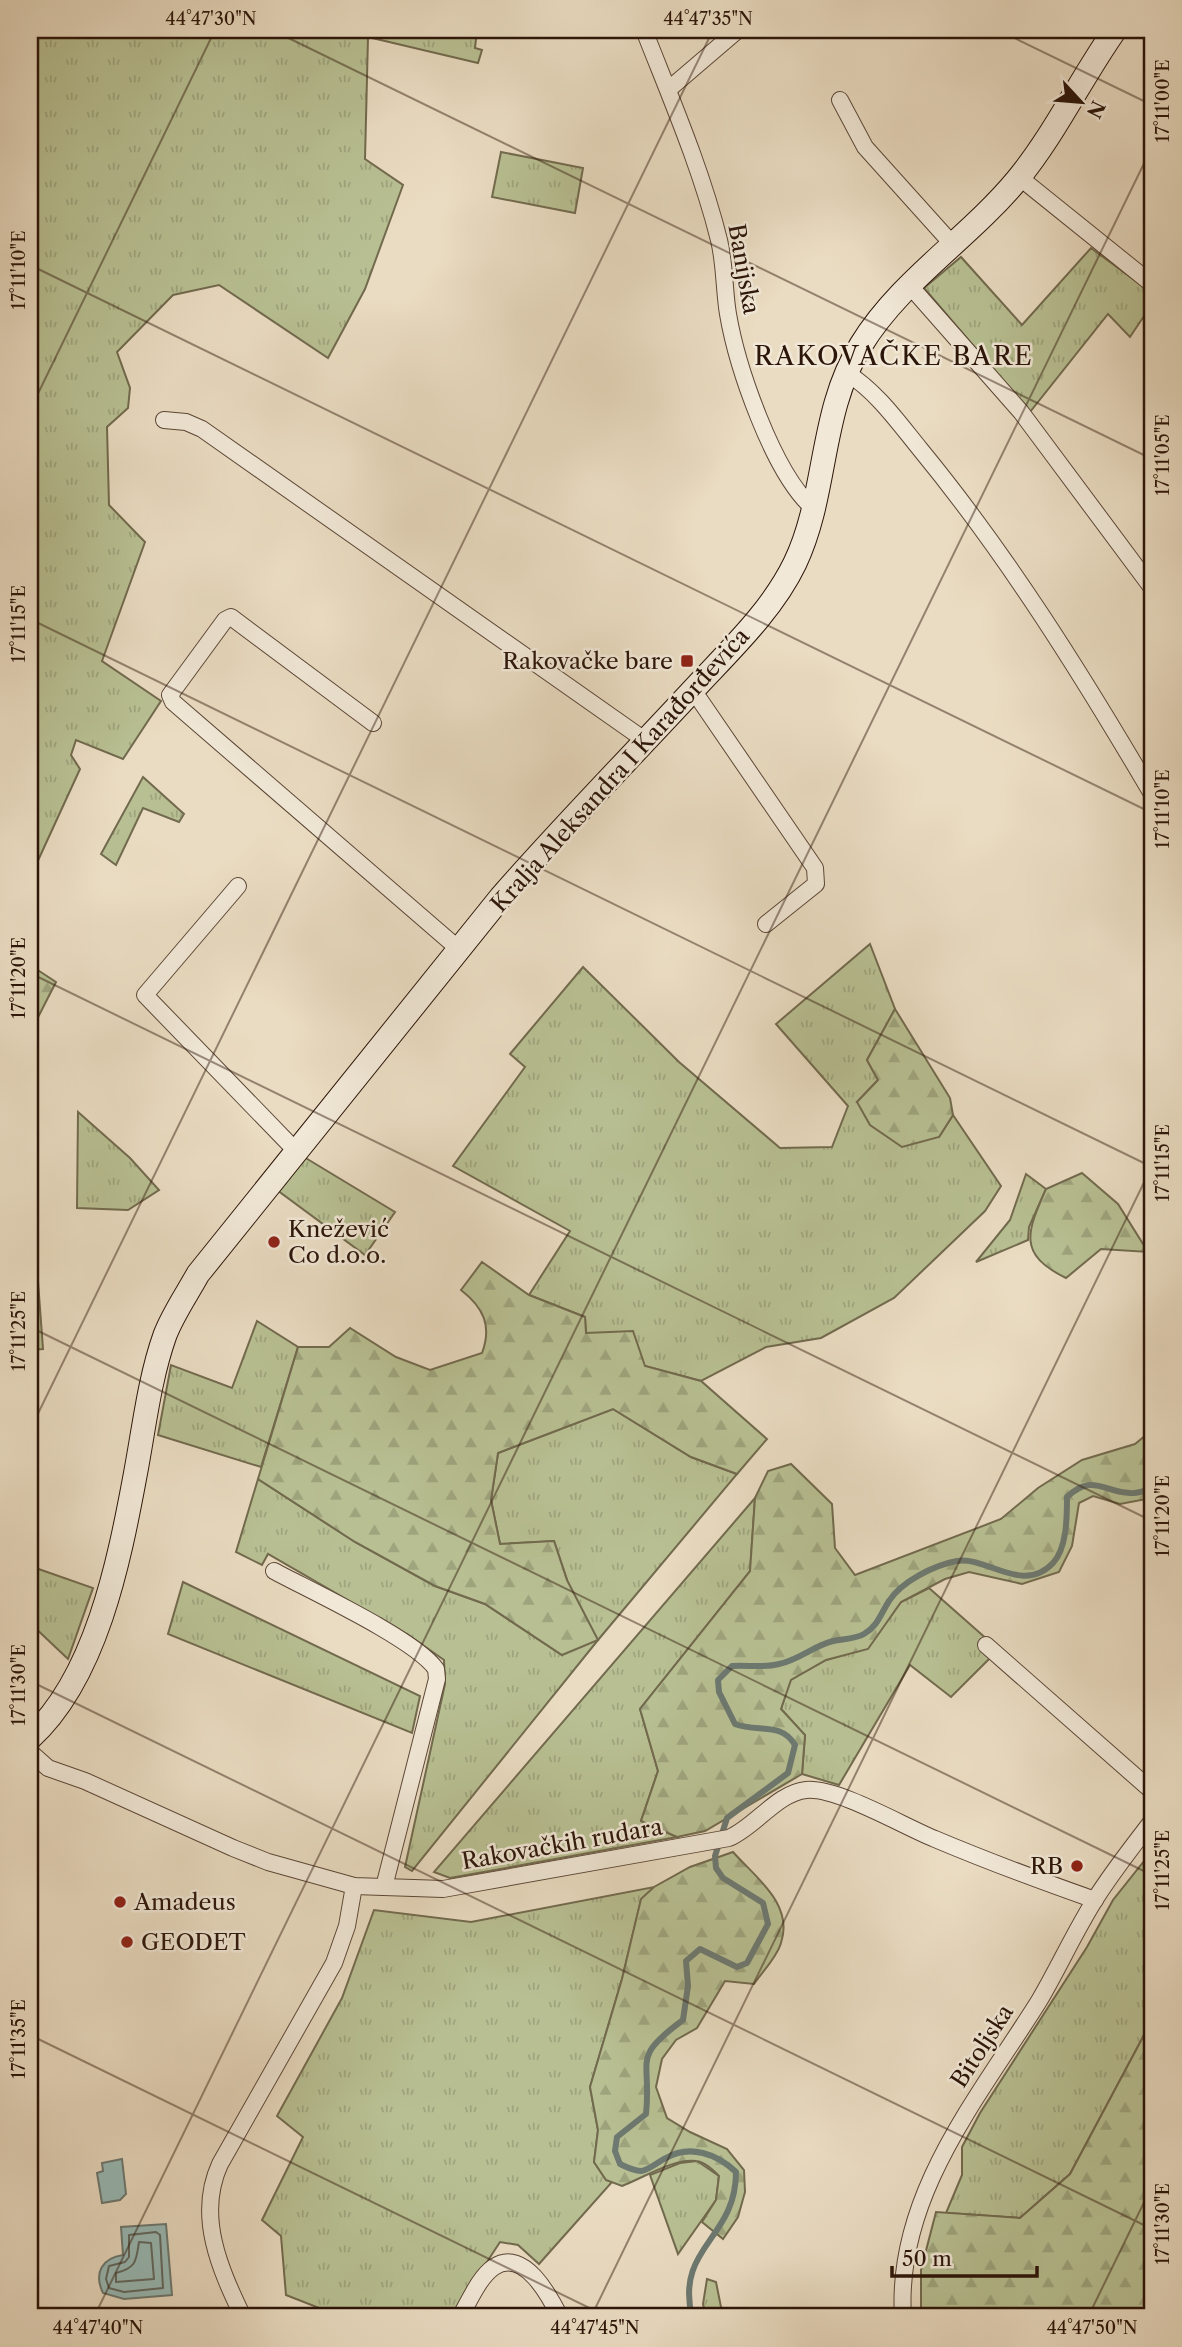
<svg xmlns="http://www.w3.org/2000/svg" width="1182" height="2347" font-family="'Libre Caslon Text',serif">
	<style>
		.grass { fill: url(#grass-tufts); stroke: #726a4e; stroke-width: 2 }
		.forest { fill: url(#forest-firs); stroke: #726a4e; stroke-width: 2 }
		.water { fill: #98bbb7; stroke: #6d7971; stroke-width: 2 }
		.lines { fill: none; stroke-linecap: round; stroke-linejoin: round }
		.shore { stroke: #626860; stroke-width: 2 }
		.stream { stroke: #6d7971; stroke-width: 6 }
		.street-casing { stroke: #5c4737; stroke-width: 18 }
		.secondary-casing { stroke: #2c1509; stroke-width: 25 }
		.street { stroke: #f1e8d7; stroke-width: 16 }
		.secondary { stroke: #f1e8d7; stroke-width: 23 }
		.ticks { fill: none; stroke: #2c1509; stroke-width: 2; stroke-opacity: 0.45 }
		.poi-dot { fill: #8f2418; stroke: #f1e8d7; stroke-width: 2.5 }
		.labels { text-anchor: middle; stroke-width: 5; stroke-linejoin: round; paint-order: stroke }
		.street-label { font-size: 23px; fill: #2c1509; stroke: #f1e8d7 }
		.poi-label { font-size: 23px; fill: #2c1509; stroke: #f1e8d7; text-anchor: start }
		.quarter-label { font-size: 26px; letter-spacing: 2px; fill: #2c1509; stroke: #f1e8d7 }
		.neatline { fill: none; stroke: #2c1509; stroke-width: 2.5 }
		.ticks-label { font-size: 18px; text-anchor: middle; fill: #2c1509 }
	</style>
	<defs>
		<pattern id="grass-tufts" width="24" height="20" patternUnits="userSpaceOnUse" patternTransform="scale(1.75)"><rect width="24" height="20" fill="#b8c093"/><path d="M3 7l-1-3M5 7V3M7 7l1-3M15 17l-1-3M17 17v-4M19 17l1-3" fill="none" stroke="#9ea47d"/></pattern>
		<pattern id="forest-firs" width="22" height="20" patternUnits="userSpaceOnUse" patternTransform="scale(1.75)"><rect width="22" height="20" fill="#b8c093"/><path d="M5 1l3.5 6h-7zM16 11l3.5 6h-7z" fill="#9ea47d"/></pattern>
	</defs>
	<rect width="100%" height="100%" fill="#eadcc2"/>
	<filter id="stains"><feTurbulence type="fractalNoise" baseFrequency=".00286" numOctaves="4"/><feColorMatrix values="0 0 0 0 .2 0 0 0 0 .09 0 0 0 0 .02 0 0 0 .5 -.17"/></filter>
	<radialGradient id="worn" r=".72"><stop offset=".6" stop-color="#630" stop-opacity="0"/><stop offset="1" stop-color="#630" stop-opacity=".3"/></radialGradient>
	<g class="grass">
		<polygon points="30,30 477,30 475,48 482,50 478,63 368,37 365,159 403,185 365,289 328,358 219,285 173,295 117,352 130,388 128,408 107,427 109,505 145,542 102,661 161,701 123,759 76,740 71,755 80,769 30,878"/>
		<polygon points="501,152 583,168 575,213 492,197"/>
		<polygon points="1091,248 1152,293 1152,304 1130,337 1108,314 1030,412 924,288 961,257 1022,325"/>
		<polygon points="143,777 184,814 179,822 143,808 116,865 101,854"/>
		<polygon points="870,944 895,1009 867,1060 878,1080 857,1102 939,1137 953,1115 1001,1186 985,1211 894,1298 821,1338 766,1347 701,1381 645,1366 586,1333 585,1317 529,1295 570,1231 453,1166 525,1067 510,1054 583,967 679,1062 780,1148 832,1147 848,1106 776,1024"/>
		<polygon points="78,1112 130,1158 159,1190 128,1210 77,1208"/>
		<polygon points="304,1157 395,1212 365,1255 277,1190"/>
		<polygon points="1026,1174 1046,1189 1029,1227 1028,1240 976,1262 1010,1220"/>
		<polygon points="30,1268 37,1268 43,1349 30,1350"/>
		<polygon points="257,1321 298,1347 261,1467 158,1435 171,1365 232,1388"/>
		<polygon points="613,1409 691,1457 737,1474 598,1640 412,1871 405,1867 445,1684 444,1660 410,1636 268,1554 262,1565 236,1552 258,1479 355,1542 435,1586 485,1604 562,1655 567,1580 554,1541 500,1544 491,1500 498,1453"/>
		<polygon points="755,1498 750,1571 640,1709 658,1771 641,1821 677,1837 450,1878 434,1872"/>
		<polygon points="30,1566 93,1588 68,1659 30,1623"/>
		<polygon points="183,1582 420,1696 412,1733 168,1634"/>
		<polygon points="929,1588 989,1641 990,1658 951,1697 910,1665 839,1785 802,1774 805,1735 781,1709 790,1680 826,1660 868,1648 901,1602"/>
		<polygon points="1152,1851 1152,2020 1070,2174 1020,2218 946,2213 962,2175 962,2147 980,2113 1087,1947 1113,1900"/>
		<polygon points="654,1887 641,1900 622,1979 590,2087 598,2130 594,2162 606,2180 612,2182 539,2264 518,2245 500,2242 451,2317 342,2317 286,2295 281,2236 262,2220 303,2137 277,2116 342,1998 374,1910 471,1922"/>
		<polygon points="697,2161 719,2176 716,2200 678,2254 650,2175 680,2163"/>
		<polygon points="707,2279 716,2282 723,2317 706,2317 703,2304"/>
	</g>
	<g class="forest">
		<polygon points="30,965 56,982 30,1033"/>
		<polygon points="895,1009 950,1098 953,1115 939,1137 902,1147 870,1125 857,1102 878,1080 867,1060"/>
		<path d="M1082,1173L1118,1204L1148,1252L1101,1249L1066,1278C1017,1254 1027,1232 1046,1189Z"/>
		<path d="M482,1262L529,1295L585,1317L586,1333L633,1331L645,1366L701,1381L767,1439L737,1474L691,1457L613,1409L498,1453L491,1500L500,1544L554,1541L567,1580L598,1640L562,1655L485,1604L435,1586L355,1542L258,1479L298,1347H329L350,1328L396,1357L430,1370L482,1353C492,1326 484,1308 461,1290Z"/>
		<polygon points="1152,1430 1152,1498 1120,1504 1093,1496 1079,1503 1072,1546 1059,1572 1022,1584 969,1572 945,1579 901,1602 868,1649 826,1660 791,1680 781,1709 805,1735 802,1774 705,1831 677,1837 641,1821 658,1771 640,1709 750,1571 755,1498 768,1471 791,1464 832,1504 835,1548 855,1575 1001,1519 1038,1488 1082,1460 1135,1444"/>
		<path d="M733,1852C756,1878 794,1904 781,1943C777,1957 763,1971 754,1984L725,1981L697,2028L676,2040L662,2059L656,2087L667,2118L690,2132L727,2149L744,2170L745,2192L738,2217L723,2239L702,2222L716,2200L719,2176C713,2170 705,2162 696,2161C674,2158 643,2178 622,2186L606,2180L594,2162L598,2130L590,2087L622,1979L641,1899L654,1887L690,1867Z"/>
		<polygon points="1152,2020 1152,2317 921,2317 921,2270 936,2212 1020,2218 1070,2174"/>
	</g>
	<g class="water">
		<polygon points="122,2159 126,2194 120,2200 102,2203 97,2173 103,2171 102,2163"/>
		<path d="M166,2224L172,2295L124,2299L103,2293C93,2272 103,2258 123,2255L121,2227Z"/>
	</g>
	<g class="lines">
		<g class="shore">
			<polygon points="156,2232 160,2235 163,2288 124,2292 109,2288 106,2279 109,2266 125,2262 129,2257 129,2235"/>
			<path d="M139,2242L151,2243L154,2279L116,2282V2273C137,2268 136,2260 139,2242Z"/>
		</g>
		<path class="stream" d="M692,2317C675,2246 736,2240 736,2172C717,2154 690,2144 666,2158C659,2161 649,2170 641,2171C634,2171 626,2167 620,2164L615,2151L617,2137L646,2114C652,2058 630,2059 683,2020L688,1986L686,1961L700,1949L737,1967L747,1963L768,1924L763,1903L723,1878L716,1868L715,1856L727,1818L788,1773L795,1745C781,1721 757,1733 735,1724L719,1692L718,1680L732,1666C748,1665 763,1668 779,1664C799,1660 813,1646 833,1641C842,1639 856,1639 864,1634C878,1626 881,1613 889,1601C901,1582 934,1565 957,1561C987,1556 1023,1595 1053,1563C1067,1548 1067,1517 1067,1497C1093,1473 1103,1492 1130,1493C1137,1494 1146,1490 1152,1489"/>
		<defs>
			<g id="street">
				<path d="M644,30C671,99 701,168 719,240C725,265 724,290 728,314C737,367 773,472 812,507"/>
				<polyline points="669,89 738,30"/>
				<polyline points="840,100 865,147 954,246"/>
				<polyline points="1019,177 1152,284"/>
				<polyline points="911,287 1021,412 1152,588"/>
				<path d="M847,373C877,392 898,422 920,449C1008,556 1082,675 1152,794"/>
				<polyline points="164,420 186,422 202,429 646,741"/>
				<polyline points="693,690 815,868 816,884 766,924"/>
				<polyline points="373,723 231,617 225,620 170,695 173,702 461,951"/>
				<polyline points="238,886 145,995 297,1152"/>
				<path d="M274,1571C311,1591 415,1639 436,1669L437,1679L384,1887"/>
				<polyline points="986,1645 1152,1791"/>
				<path d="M30,1752L48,1768L85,1781L233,1848L268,1862L354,1886L443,1889L729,1838C755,1827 777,1793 806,1790C837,1787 903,1826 935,1839C987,1861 1041,1881 1095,1900"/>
				<path d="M243,2317C220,2269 196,2216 220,2164L334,1963L347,1926L354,1886"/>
				<path d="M460,2317C469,2302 479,2277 494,2267C524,2247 550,2297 560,2317"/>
				<path d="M903,2317C895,2196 979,2097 1039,2001C1059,1967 1075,1931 1096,1898C1113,1871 1133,1846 1152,1821"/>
			</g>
			<path id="secondary" d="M30,1738C96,1678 119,1562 135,1476C144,1429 149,1380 165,1335C173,1314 187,1294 198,1274L501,897C563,826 629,759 693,690C729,651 772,611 795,563C828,494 819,412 861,345C900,281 969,238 1017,180C1055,134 1081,78 1115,30"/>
		</defs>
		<use href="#street" class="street-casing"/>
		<use href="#secondary" class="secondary-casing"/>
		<use href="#street" class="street"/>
		<use href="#secondary" class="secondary"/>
	</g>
	<path class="ticks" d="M272,30L1152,459M998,30L1152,105M30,265L1152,813M30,410L215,30M30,619L1152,1167M30,973L1152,1521M30,1327L1152,1875M30,1430L713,30M30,1681L1152,2229M30,2035L608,2317M94,2317L1152,147M591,2317L1152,1166M1088,2317L1152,2186"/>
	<g class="poi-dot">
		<rect x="680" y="654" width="14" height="14" rx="3.5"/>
		<circle cx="274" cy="1242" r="7"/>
		<circle cx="1077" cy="1866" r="7"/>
		<circle cx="120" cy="1902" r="7"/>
		<circle cx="127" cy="1942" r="7"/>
	</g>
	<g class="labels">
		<g class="street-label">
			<text transform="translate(744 269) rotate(80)" y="8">Banijska</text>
			<text transform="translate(620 770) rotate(-48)" y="8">Kralja Aleksandra I Karađorđevića</text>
			<text transform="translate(562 1844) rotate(-10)" y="8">Rakovačkih rudara</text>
			<text transform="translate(982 2046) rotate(-57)" y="8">Bitoljska</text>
		</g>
		<g class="poi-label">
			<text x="673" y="669" text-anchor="end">Rakovačke bare</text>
			<text x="288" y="1237">Knežević<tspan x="288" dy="26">Co d.o.o.</tspan></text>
			<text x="1063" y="1874" text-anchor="end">RB</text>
			<text x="134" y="1910">Amadeus</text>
			<text x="141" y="1950">GEODET</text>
		</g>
		<g class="quarter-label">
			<text x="894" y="365">RAKOVAČKE BARE</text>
		</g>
	</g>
	<rect width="1182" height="2347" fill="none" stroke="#eadcc2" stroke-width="77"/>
	<g transform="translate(1081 102) rotate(116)" stroke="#f1e8d7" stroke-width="5" paint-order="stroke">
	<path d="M0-5L12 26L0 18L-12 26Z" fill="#2c1509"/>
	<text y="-10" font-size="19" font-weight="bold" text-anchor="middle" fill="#2c1509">N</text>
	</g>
	<path d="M892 2266v10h145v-10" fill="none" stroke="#2c1509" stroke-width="3.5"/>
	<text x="902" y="2266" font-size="21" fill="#2c1509" stroke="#f1e8d7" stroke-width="5" paint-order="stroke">50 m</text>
	<rect x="38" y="38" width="1106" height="2270" class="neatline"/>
	<g class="ticks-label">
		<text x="211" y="25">44°47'30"N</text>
		<text x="708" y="25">44°47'35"N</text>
		<text transform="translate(1163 101) rotate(-90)" y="6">17°11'00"E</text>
		<text transform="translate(19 270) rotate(-90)" y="6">17°11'10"E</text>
		<text transform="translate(1163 455) rotate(-90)" y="6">17°11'05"E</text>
		<text transform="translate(19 624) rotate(-90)" y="6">17°11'15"E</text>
		<text transform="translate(1163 809) rotate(-90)" y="6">17°11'10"E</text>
		<text transform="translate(19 978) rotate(-90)" y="6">17°11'20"E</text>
		<text transform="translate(1163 1163) rotate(-90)" y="6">17°11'15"E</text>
		<text transform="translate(19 1331) rotate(-90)" y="6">17°11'25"E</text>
		<text transform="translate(1163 1516) rotate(-90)" y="6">17°11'20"E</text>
		<text transform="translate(19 1685) rotate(-90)" y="6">17°11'30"E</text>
		<text transform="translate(1163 1870) rotate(-90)" y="6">17°11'25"E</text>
		<text transform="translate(19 2039) rotate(-90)" y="6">17°11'35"E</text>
		<text transform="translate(1163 2224) rotate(-90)" y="6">17°11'30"E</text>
		<text x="98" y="2334">44°47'40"N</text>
		<text x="595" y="2334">44°47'45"N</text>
		<text x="1092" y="2334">44°47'50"N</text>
	</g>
	<rect width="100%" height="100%" filter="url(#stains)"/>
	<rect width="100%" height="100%" fill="url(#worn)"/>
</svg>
